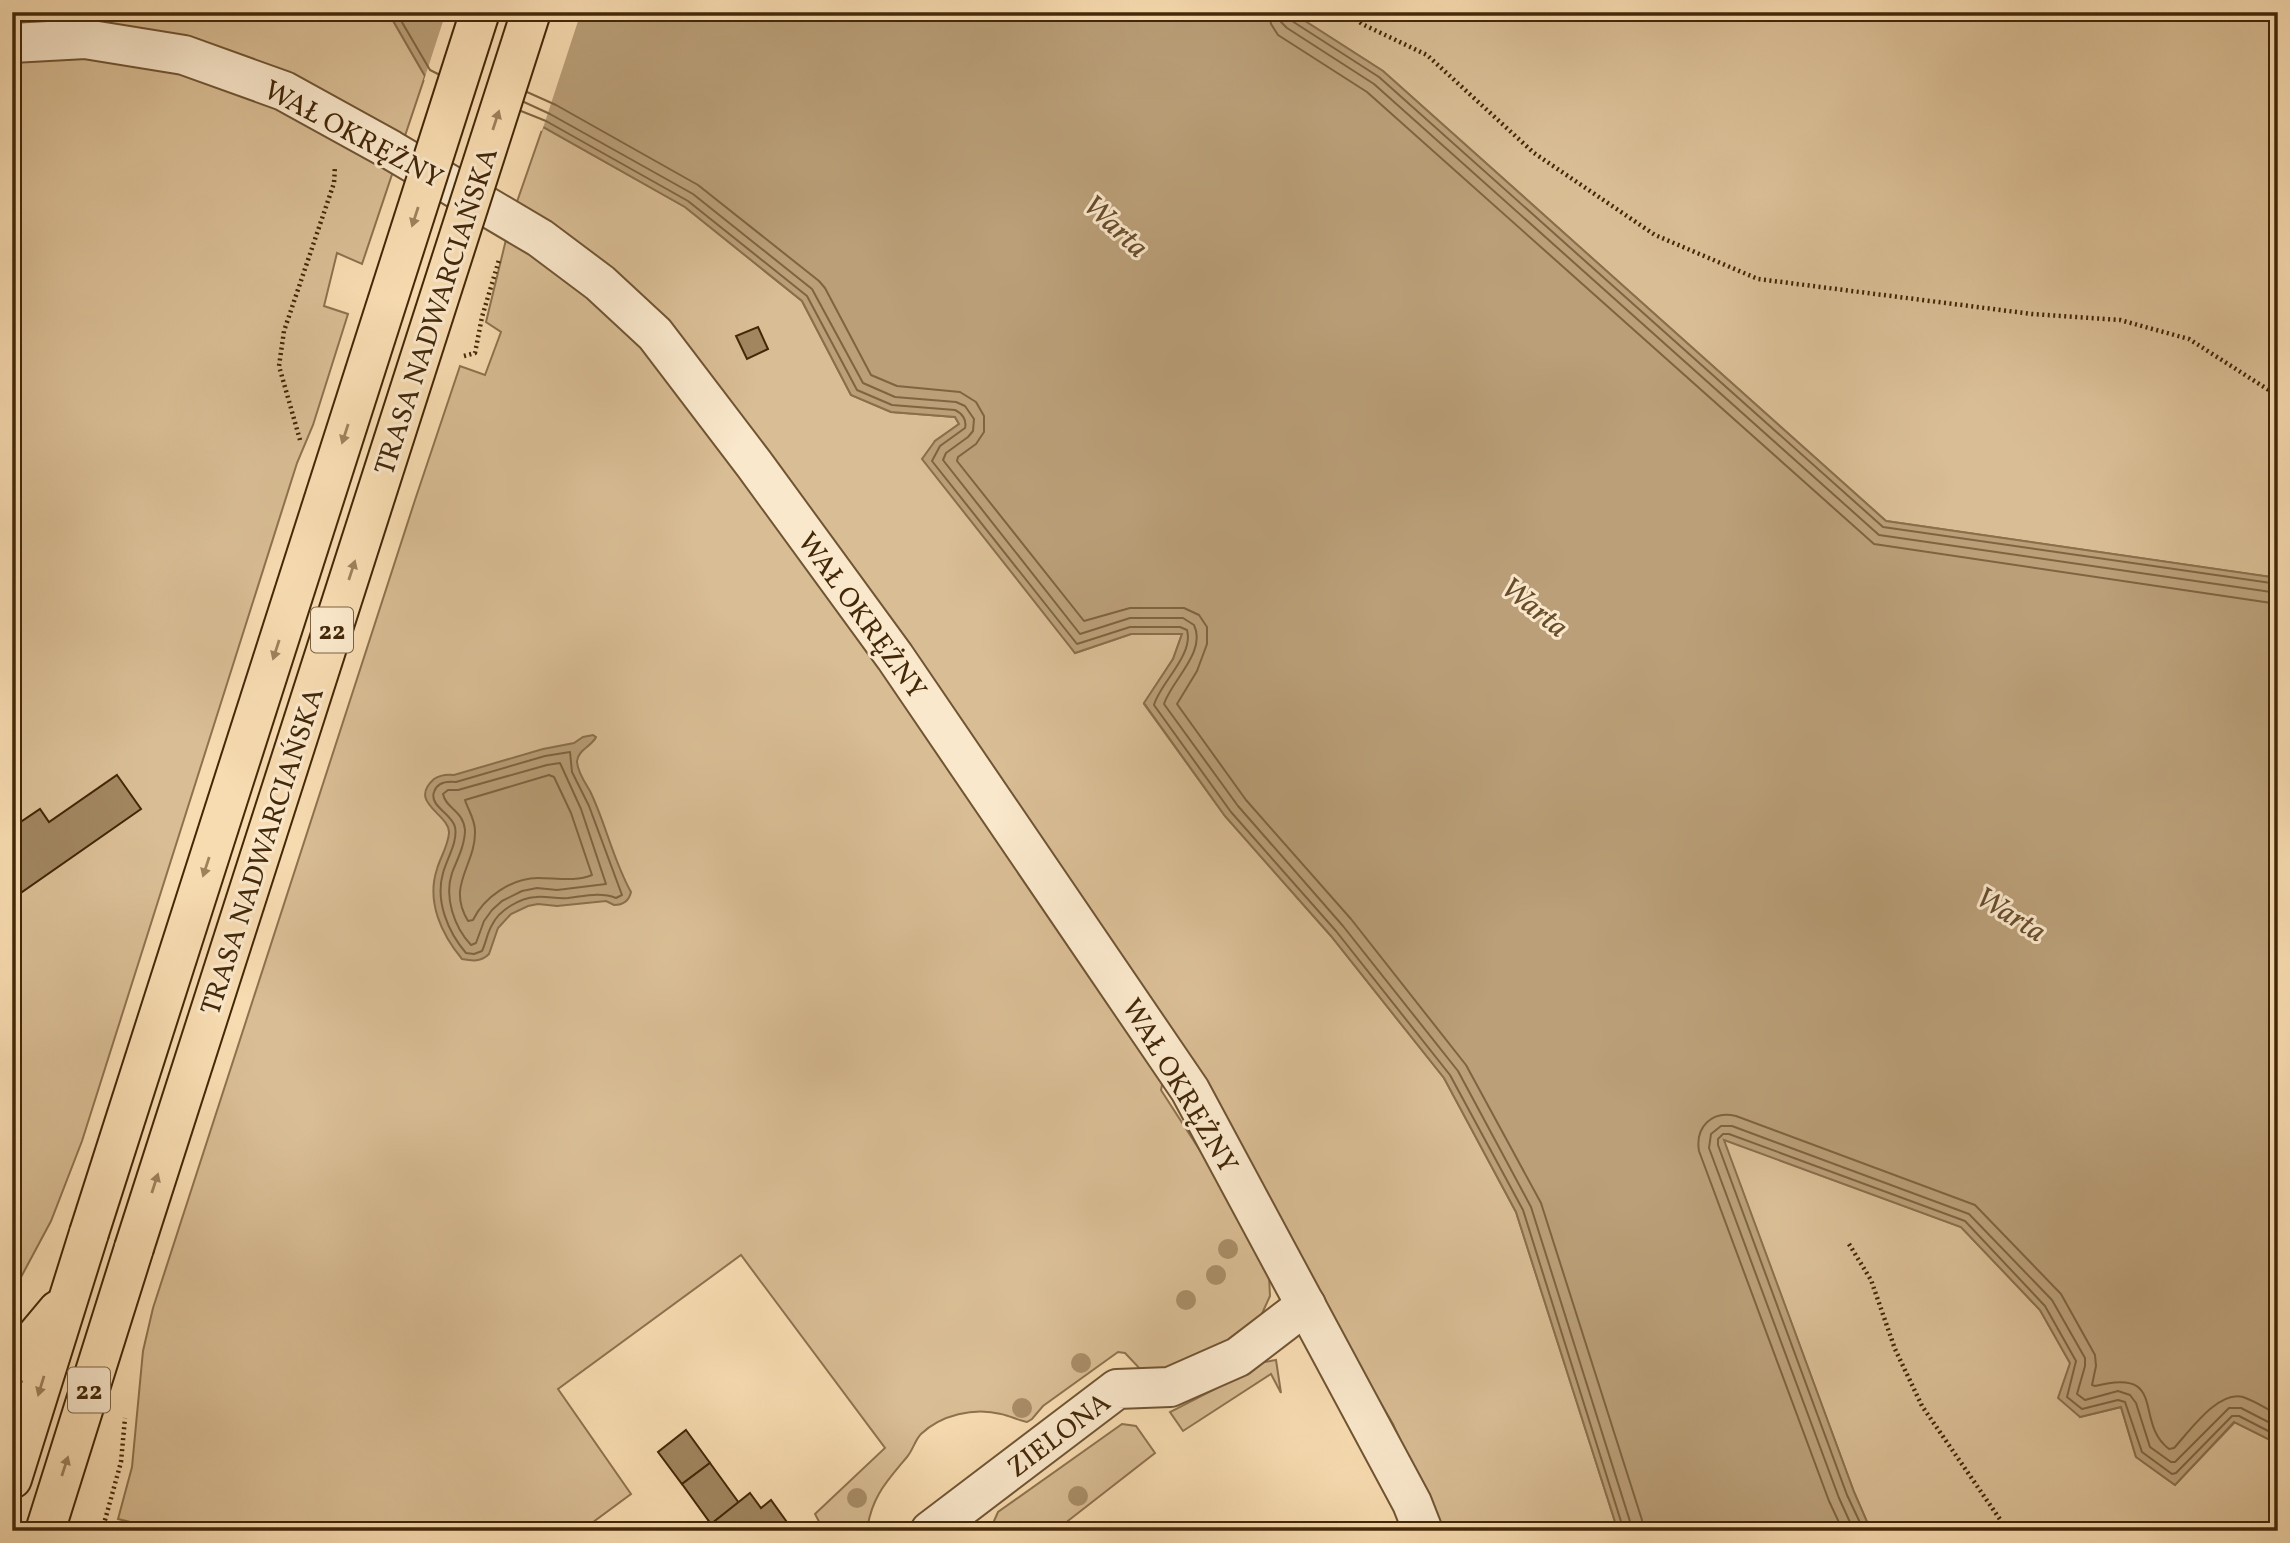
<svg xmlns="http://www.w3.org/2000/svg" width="2290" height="1543" font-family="Vollkorn,serif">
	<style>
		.green { fill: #d9bd94; stroke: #8e724e; stroke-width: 2 }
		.water { fill: #ba9f78; stroke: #8a6f4b; stroke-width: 2 }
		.pier { fill: #f8dcb1 }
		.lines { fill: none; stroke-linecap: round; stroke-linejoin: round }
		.shore { stroke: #7e6440; stroke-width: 2 }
		.building { fill: #a18660; stroke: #432808; stroke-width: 2 }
		.minor-casing { stroke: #705532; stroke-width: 42 }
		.major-casing { stroke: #432808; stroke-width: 42 }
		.path { stroke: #432808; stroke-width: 4.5; stroke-dasharray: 2 3.5; stroke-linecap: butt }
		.minor { stroke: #fae8cc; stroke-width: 38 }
		.major { stroke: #f8dcb1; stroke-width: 38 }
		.major-bridge-casing { stroke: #432808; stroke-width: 42; stroke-linecap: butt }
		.major-bridge { stroke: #f8dcb1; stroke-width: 38 }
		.tree { fill: #a98d67 }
		.oneway { fill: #9e825c }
		.labels { text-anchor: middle; stroke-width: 6; stroke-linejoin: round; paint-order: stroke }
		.shield { fill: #fae8cc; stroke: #7a6243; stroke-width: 2 }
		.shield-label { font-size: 26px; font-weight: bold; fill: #432808 }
		.street-label { font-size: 28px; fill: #432808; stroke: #fae8cc }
		.water-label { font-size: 30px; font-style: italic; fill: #674c2a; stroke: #fae8cc }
	</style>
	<rect width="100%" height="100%" fill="#f8dcb1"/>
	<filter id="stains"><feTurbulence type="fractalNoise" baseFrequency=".00286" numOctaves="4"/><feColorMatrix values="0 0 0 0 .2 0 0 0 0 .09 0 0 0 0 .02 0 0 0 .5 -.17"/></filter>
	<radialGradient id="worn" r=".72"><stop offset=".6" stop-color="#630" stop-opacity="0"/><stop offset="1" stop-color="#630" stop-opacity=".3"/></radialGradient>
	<g class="green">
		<polygon points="12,12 388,12 425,76 362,264 337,253 324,306 348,314 313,425 297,463 82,1141 51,1221 12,1294"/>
		<polygon points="1291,12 2278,12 2278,578 1886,521 1383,71"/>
		<path d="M543,127L685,207L802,301L851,395L891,412L955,417L959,424L935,441L1075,653L1131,634H1182L1173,659L1144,704L1225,816L1331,936L1444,1078L1516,1212L1618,1531H1440L1393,1424L1315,1292L1168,1056L1161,1090L1259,1242L1269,1276L1270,1296L1260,1318L1212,1366L1142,1371L1125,1353L1118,1352L1043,1406L1032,1419L1027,1422C1018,1420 1010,1416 1001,1414C974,1407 941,1415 921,1434C915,1440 913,1450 907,1457C887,1481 871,1497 867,1531H824L815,1514L885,1448L741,1255L558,1389L631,1494L581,1531H126L130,1522L118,1519L132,1467L143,1351L153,1308L415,500L460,366L485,375L501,332L486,322L511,219Z"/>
		<polygon points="1723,1139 1961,1227 2040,1310 2070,1363 2080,1417 2121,1407 2136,1457 2175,1485 2235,1422 2278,1444 2278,1531 1871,1531 1854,1492"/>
		<polygon points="1276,1360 1281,1393 1271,1374 1183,1431 1170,1412 1219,1387 1223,1383 1259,1363"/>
		<polygon points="1122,1424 1136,1426 1155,1453 1064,1524 1052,1531 995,1531 994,1521 998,1512"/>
	</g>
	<g class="water">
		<polygon points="388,12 1291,12 1383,71 1886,521 2278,578 2278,1444 2234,1422 2175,1485 2136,1457 2121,1407 2080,1417 2058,1398 2070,1363 2040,1310 1961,1227 1724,1140 1854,1492 1871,1531 1618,1531 1516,1212 1444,1078 1331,936 1225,816 1144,703 1173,659 1182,634 1131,634 1075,653 922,459 935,441 959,424 955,417 891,412 851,395 802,301 685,207 543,127 425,76"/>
		<path d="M593,735L596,737C592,746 578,750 577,761C577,771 585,783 590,791C606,824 613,860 631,892C629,901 623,905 614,905L606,901L557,906L538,904L528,906L511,914L498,928L489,954C481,962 473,961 462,959C442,935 426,902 437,869C440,858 448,846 449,833C450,814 407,803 434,779C440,775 447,774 454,775L543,749L574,743L583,737Z"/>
	</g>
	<polygon class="pier" points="446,12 581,12 542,131 424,80"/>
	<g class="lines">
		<g class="shore">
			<polyline points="396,12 430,70 438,74"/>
			<polyline points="1269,12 1271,24 1278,35 1367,92 1874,544 2278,604"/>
			<polyline points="1279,12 1281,22 1287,28 1374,84 1879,535 2278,593"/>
			<polyline points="1288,12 1292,21 1379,77 1883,527 2278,584"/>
			<polyline points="527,92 556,105 698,185 819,281 825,288 871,375 897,386 960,392 976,402 984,416 984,432 976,444 958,457 957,461 1084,621 1130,608 1184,608 1199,615 1207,627 1207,644 1197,671 1177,704 1246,800 1351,919 1466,1065 1541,1203 1642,1520 1643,1531"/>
			<path d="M524,102L550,114L693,194L812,289L863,383L895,397L956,402L965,406L974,419L973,431L968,437L946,453L943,460L1080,634L1130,618H1183L1194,625C1207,652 1171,681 1164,704L1238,806L1343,926L1458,1071L1531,1207L1633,1531"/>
			<path d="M521,111L546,121L688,201L807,296L857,390L892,405L955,410C962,413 967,420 965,428L940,446L932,461L1077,644L1130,627H1180L1187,630C1194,655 1160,683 1154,705L1231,812L1336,931L1450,1075L1523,1210L1624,1531"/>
			<path d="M570,752L572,772L589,806L622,895L616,898C601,892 585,896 568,898C557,899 547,896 536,897C520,898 499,910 492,925C487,933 486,943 482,951L474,954L466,953C448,932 435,901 443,873C447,858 458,842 455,827C452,814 429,806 434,792C437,782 447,781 456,782L545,756Z"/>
			<path d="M560,763L581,809L606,884L557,890L537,888L522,891L502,901L492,910L484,921L476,943L471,945C454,927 444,897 452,873C457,860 465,845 465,830C463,810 446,809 443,794L448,790H458L547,765Z"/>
			<path d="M549,775L554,777L571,813L592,875C576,882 556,878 538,878C512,878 484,897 473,920L468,921C446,885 476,865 475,831C475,819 468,810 465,800Z"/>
			<path d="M1843,1531L1829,1501L1699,1151C1695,1127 1712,1110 1736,1116L1975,1205L2061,1294L2095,1355L2096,1366L2092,1385L2095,1386C2169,1367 2133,1422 2169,1449L2174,1448C2189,1432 2218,1390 2243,1397C2255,1401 2267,1409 2278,1415"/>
			<polyline points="1854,1531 1839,1498 1709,1148 1711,1134 1721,1126 1732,1126 1969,1214 2052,1300 2085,1358 2085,1366 2077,1394 2085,1400 2118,1391 2130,1395 2136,1403 2150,1447 2171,1462 2175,1462 2229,1408 2241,1408 2278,1427"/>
			<polyline points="1864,1531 1847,1495 1718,1145 1718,1139 1723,1134 1729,1134 1965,1221 2045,1306 2076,1361 2067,1397 2082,1409 2118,1400 2125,1402 2142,1452 2172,1474 2176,1473 2232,1416 2239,1416 2278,1436"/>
		</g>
	</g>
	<g class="building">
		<polygon points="758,327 768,349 747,359 736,336"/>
		<polygon points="117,775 141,809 12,899 12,812 19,823 40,809 49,822"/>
		<polygon points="686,1430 710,1463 682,1484 658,1452"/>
		<polygon points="710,1463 739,1503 711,1524 682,1484"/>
		<polygon points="750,1493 761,1508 771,1500 789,1525 780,1531 716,1531 711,1524"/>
	</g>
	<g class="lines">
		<defs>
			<g id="minor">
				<polyline points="12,43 85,39 184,55 284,91 391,150 540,238 600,283 655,334 754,464 895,657 1190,1090 1412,1503 1423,1531"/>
				<polyline points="930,1531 1117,1389 1170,1387 1238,1357 1306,1305"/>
			</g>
			<g id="major">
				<polyline points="12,1365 58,1310"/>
				<polyline points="12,1479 89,1233"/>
				<polyline points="45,1531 134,1248"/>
			</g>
		</defs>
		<use href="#minor" class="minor-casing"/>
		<use href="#major" class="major-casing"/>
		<g class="path">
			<polyline points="1347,12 1362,24 1427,55 1534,153 1655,235 1758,279 2032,314 2120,320 2189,339 2278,396"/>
			<polyline points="464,356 475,353 482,317 499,260"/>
			<polyline points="300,440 279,366 284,331 334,183 335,166"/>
			<polyline points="1849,1244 1871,1280 1895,1349 1922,1406 2008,1531"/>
			<polyline points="102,1531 121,1462 125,1418"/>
		</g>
		<use href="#minor" class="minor"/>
		<use href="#major" class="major"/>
		<defs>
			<g id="major-bridge">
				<polyline points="89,1233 480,12"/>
				<polyline points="134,1248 531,12"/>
			</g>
		</defs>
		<use href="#major-bridge" class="major-bridge-casing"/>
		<use href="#major-bridge" class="major-bridge"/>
	</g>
	<g class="tree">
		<circle cx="1228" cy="1249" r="10"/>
		<circle cx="1216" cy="1275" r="10"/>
		<circle cx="1186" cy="1300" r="10"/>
		<circle cx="1081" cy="1363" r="10"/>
		<circle cx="1022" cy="1408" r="10"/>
		<circle cx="1078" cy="1496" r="10"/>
		<circle cx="857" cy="1498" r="10"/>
	</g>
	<defs><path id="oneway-solid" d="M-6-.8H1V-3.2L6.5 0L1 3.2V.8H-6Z" transform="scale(1.75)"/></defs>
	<g class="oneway">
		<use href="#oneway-solid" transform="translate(496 120) rotate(-72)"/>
		<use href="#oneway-solid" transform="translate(415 217) rotate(108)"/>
		<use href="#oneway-solid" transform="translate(345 434) rotate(108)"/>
		<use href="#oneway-solid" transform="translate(352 570) rotate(-72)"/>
		<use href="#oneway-solid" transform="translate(276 650) rotate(108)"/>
		<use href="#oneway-solid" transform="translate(206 867) rotate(108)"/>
		<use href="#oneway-solid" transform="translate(155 1183) rotate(-72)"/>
		<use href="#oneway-solid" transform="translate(41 1386) rotate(107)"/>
		<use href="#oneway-solid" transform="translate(65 1466) rotate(-72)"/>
	</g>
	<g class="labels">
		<g class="shield">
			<rect x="311" y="607.5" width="42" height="45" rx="5"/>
			<rect x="68" y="1367.5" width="42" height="45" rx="5"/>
		</g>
		<g class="shield-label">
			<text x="332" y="639">22</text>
			<text x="89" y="1399">22</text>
		</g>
		<g class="street-label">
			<text transform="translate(354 133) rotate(28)" y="10">WAŁ OKRĘŻNY</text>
			<text transform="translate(435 311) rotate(-72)" y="10">TRASA NADWARCIAŃSKA</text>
			<text transform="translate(863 615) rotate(54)" y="10">WAŁ OKRĘŻNY</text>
			<text transform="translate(261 851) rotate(-72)" y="10">TRASA NADWARCIAŃSKA</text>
			<text transform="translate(1181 1085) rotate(59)" y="10">WAŁ OKRĘŻNY</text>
			<text transform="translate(1058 1434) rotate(-37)" y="10">ZIELONA</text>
		</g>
		<g class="water-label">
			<text transform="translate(1116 226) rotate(43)" y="10">Warta</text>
			<text transform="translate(1535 607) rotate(39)" y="10">Warta</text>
			<text transform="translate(2011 914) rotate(32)" y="10">Warta</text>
		</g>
	</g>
	<rect width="2290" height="1543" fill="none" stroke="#f8dcb1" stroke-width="42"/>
	<rect x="14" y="14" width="2262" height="1515" fill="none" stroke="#432808" stroke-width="3.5"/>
	<rect x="21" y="21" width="2248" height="1501" fill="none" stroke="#432808" stroke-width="2"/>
	<rect width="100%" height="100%" filter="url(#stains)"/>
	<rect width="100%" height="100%" fill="url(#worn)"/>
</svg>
